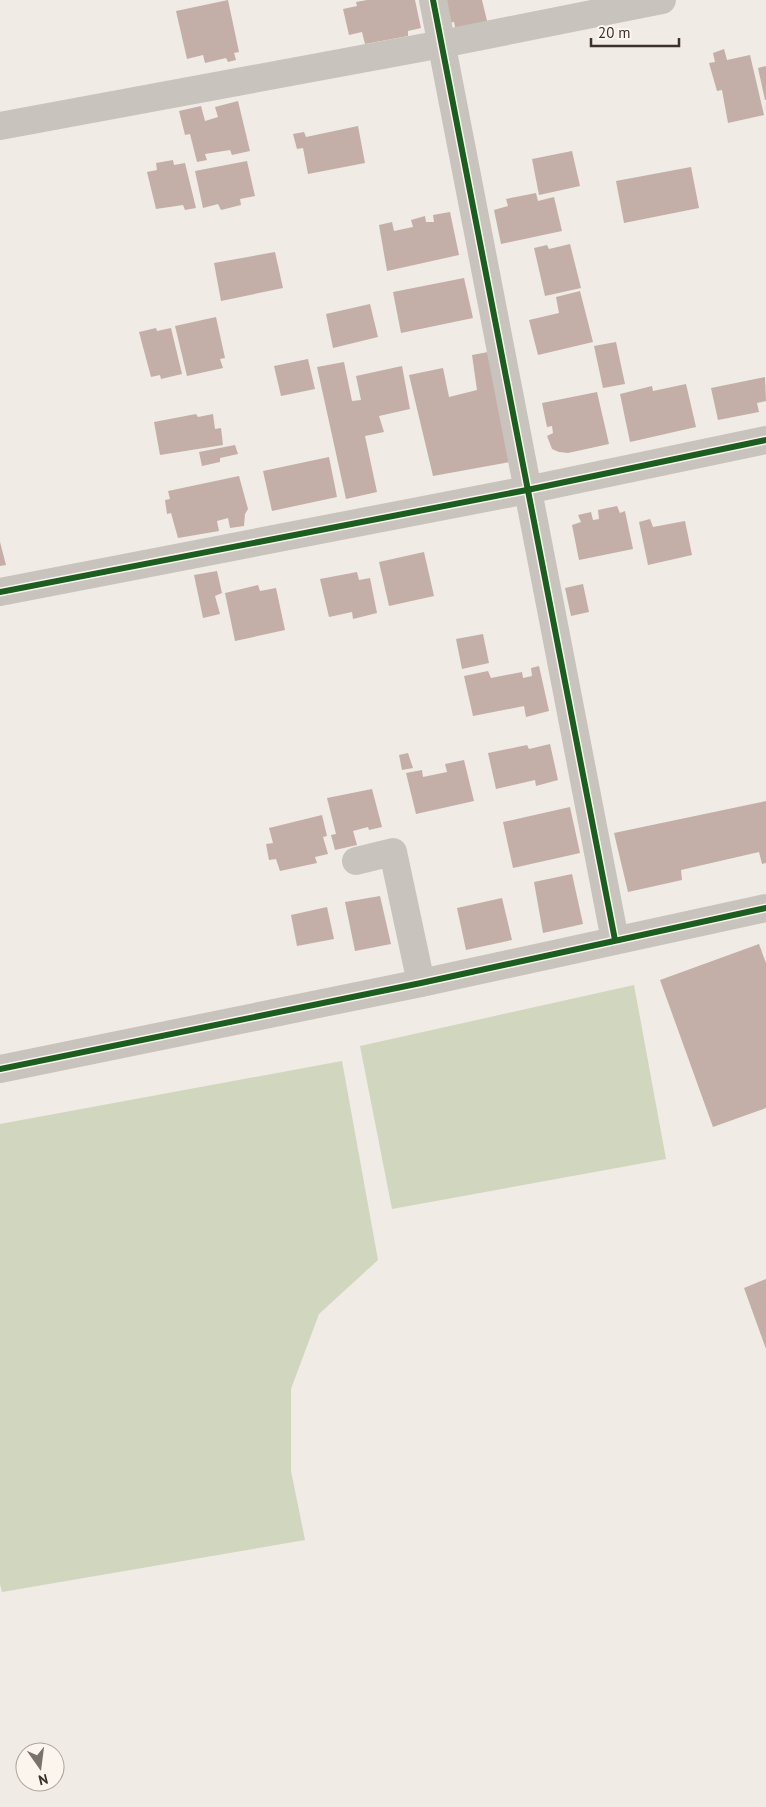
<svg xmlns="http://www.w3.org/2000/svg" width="766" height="1807" font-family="'PT Sans',sans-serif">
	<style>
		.green { fill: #d1d6bf }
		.building { fill: #c3afa7 }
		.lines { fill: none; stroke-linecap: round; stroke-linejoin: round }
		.street { stroke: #c9c3be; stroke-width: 28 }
		.cycleway-casing { stroke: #fbf5ee; stroke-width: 9 }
		.cycleway { stroke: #1b5e20; stroke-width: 6 }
	</style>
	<rect width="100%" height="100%" fill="#f0ebe5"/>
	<g class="green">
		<polygon points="634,985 666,1159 392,1209 360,1046"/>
		<polygon points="342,1061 378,1260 319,1314 291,1389 291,1471 305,1540 2,1592 0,1584 0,1124"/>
	</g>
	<g class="building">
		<polygon points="228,0 239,52 234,53 236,60 228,62 226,58 205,63 203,55 187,59 176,11"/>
		<polygon points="367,0 415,0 421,28 408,31 408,36 365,44 362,32 349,35 343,9 357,6 356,2"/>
		<polygon points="442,0 482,0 488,25 456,31 454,22 447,23"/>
		<polygon points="724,49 727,60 750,55 764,115 728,123 722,90 717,91 709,63 715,62 713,53"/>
		<polygon points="766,66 766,100 765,100 758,68"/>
		<polygon points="238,101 250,151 232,155 230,150 205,154 207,160 197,162 190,134 185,135 179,111 201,106 205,121 218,117 215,107"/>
		<polygon points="358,126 365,163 308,174 303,148 297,149 293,134 304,132 306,137"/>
		<polygon points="572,151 580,186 539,195 532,159"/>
		<polygon points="173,160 174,165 185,163 196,208 185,210 183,205 156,209 147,172 157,170 156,163"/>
		<polygon points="247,161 255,196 240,199 241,205 221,210 218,204 203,208 195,171"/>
		<polygon points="691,167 699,208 624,223 616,181"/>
		<polygon points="536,193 538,201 554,197 562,231 501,244 494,210 508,206 506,199"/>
		<polygon points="450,212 459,255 387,271 379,225 392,222 394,231 413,227 411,220 425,216 426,222 434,222 433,215"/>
		<polygon points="570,244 581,288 545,296 534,248 547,245 549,249"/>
		<polygon points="275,252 283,288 221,301 214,263"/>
		<polygon points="464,278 473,318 401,333 393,292"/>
		<polygon points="580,291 593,342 538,355 529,320 559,313 556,297"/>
		<polygon points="370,304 378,337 333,348 326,314"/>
		<polygon points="216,317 225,358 220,359 223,368 187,376 175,326"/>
		<polygon points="156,328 157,331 171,328 182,374 161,379 160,375 151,377 139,332"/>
		<polygon points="616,342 625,384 603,388 594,346"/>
		<polygon points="488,352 510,462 433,476 409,375 443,368 449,397 477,390 472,355"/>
		<polygon points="308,359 315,389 281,396 274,366"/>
		<polygon points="344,362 352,401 361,400 356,376 402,366 410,409 379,416 384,432 365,436 377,492 346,499 317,367"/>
		<polygon points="765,377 766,401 757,403 759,412 718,420 711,388"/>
		<polygon points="686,384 696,427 630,442 620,394 652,386 653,391"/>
		<polygon points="597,392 609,444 568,453 559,452 552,449 547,436 553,433 552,426 547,427 542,403"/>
		<polygon points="196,414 198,417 213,414 215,429 221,428 223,445 160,455 154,422"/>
		<polygon points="235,445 238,454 220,458 220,462 202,466 199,452"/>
		<polygon points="329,457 337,497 272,511 263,471"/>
		<polygon points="239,476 248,509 245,514 244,526 230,528 228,518 217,521 219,531 178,538 171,513 167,514 165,500 170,499 168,491"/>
		<polygon points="617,506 620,513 625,511 633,549 579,560 572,525 581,522 578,515 591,512 593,520 599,519 598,510"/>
		<polygon points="650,519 653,527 685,521 692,555 648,565 639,522"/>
		<polygon points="0,542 6,565 0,566"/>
		<polygon points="424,552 434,596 389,606 379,562"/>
		<polygon points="217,571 222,593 215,596 220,614 203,618 194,575"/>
		<polygon points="357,572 359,580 370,578 377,613 353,619 352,612 329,617 320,579"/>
		<polygon points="583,584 589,612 571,616 565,588"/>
		<polygon points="258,585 260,591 276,588 285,630 235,641 225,593"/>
		<polygon points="483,634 489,663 462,669 456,639"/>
		<polygon points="539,666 549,711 526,717 524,706 473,716 464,676 488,671 491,678 522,672 523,678 532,676 531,668"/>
		<polygon points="550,744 558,780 536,786 535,780 496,789 488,753 527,745 529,749"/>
		<polygon points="408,753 413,768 402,770 399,755"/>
		<polygon points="464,760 474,801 416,814 406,773 422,770 423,777 447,772 445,764"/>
		<polygon points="372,789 382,827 369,830 368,827 353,831 357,845 335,850 331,835 336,834 327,798"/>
		<polygon points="766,801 766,863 762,864 759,852 681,870 682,880 628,892 614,833"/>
		<polygon points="570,807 580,853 513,868 503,822"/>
		<polygon points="322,815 327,836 323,837 328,854 315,857 317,863 280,871 276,859 269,860 266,844 273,843 269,828"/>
		<polygon points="572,874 583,924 543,933 534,882"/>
		<polygon points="380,896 391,944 355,951 345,902"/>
		<polygon points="502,898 512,940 466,950 457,908"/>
		<polygon points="327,907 334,939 297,946 291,915"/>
		<polygon points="759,944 766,963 766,1108 713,1127 660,980"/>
		<polygon points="766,1279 766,1349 744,1288"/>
	</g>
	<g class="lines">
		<g class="street">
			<polyline points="433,0 615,940"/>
			<polyline points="0,126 442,44 662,0"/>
			<polyline points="0,592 527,490 766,440"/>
			<polyline points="356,861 393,852 421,983"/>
			<polyline points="0,1069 421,983 766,908"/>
		</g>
		<defs>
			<g id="cycleway">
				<polyline points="433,0 615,940"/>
				<polyline points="0,592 527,490 766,440"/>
				<polyline points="0,1069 421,983 766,908"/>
			</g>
		</defs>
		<use href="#cycleway" class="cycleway-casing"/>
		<use href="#cycleway" class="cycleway"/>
	</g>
	<g transform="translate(40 1767) rotate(166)"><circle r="24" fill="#fbf5ee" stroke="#aea6a0"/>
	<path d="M0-4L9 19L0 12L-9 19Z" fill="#7a716c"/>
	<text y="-8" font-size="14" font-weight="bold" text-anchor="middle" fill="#3b302b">N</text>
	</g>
	<path d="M591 38v8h88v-8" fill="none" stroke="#3b302b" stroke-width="2.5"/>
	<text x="598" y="38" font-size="15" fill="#3b302b" stroke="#fbf5ee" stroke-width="4" paint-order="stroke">20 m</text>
</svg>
